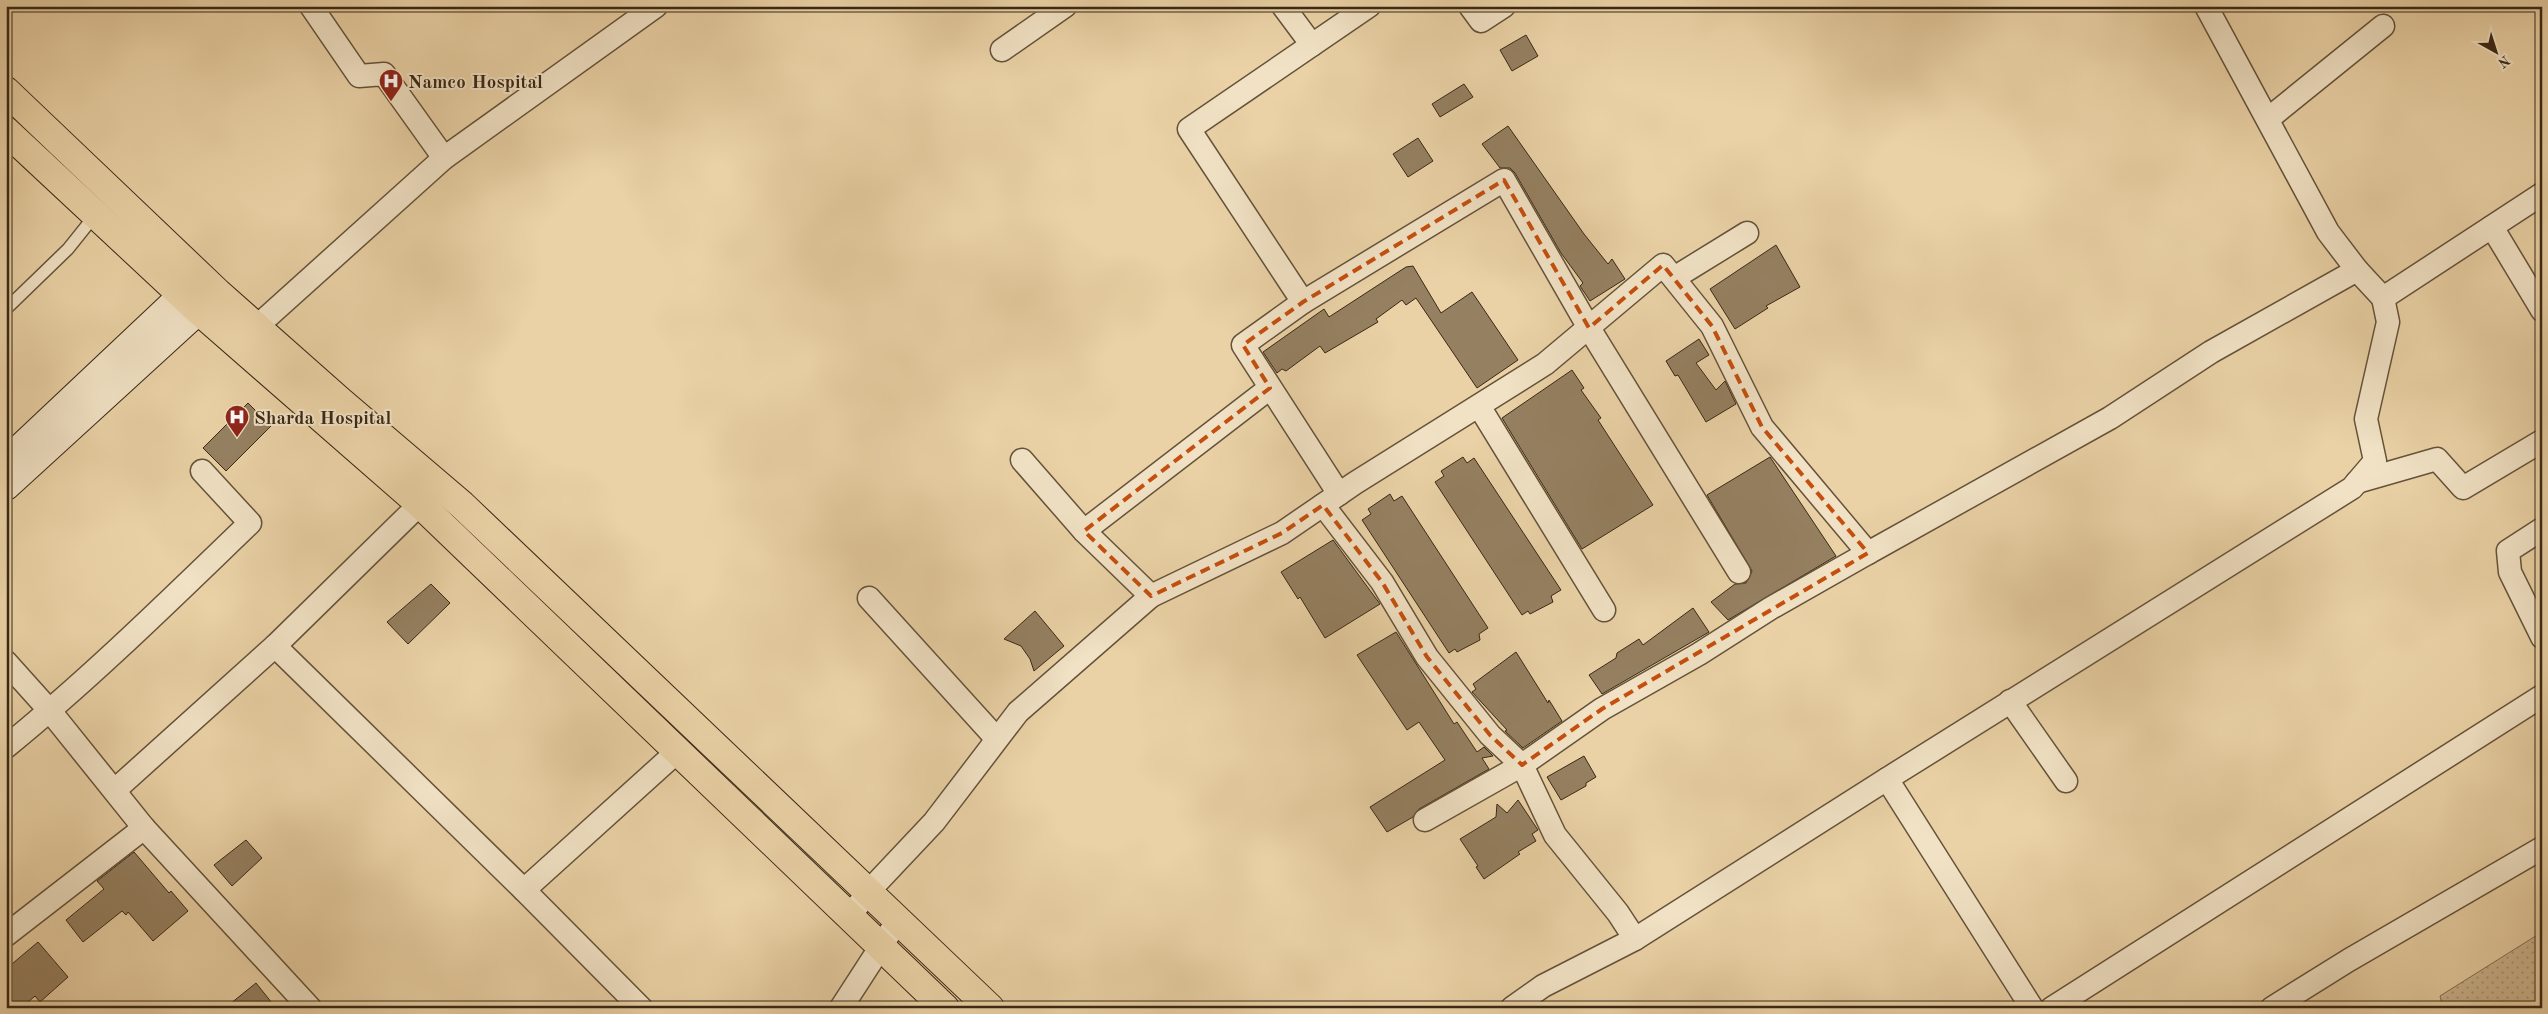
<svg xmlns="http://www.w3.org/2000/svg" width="2548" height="1014" font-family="'Old Standard TT',serif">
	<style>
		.grass { fill: url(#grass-dots); stroke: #826e52 }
		.building { fill: #958061; stroke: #392816 }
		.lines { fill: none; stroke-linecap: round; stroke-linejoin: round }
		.service-casing { stroke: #65523a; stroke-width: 14 }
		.minor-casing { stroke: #65523a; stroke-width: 25 }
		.secondary-casing { stroke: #392816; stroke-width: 30 }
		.trunk-casing { stroke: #392816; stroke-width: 30 }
		.service { stroke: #f1e2c5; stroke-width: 11 }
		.minor { stroke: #f1e2c5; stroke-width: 22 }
		.secondary { stroke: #f1e2c5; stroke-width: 28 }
		.trunk { stroke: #ead2a6; stroke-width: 28 }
		.marked { fill: none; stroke: #c54f0e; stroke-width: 4; stroke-dasharray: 10 6; stroke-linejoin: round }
		.labels { text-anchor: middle; stroke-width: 4; stroke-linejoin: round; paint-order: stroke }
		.poi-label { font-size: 19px; font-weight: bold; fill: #392816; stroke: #f1e2c5; text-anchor: start }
	</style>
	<defs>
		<pattern id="grass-dots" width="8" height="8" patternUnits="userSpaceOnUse" patternTransform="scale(1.25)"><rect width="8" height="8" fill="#ccb58e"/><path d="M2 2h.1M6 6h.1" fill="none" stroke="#a79373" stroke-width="1.8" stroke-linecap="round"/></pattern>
	</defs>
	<rect width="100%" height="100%" fill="#ead2a6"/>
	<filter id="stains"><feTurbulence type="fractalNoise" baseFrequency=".004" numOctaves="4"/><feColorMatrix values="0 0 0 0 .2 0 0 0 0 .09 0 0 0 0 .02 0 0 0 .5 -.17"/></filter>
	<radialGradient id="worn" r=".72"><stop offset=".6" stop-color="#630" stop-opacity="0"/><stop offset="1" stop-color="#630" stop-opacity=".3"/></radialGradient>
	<polygon class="grass" points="2542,932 2542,1002 2533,1008 2443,1008 2440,996"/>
	<g class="building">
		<polygon points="1526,35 1538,56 1512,71 1500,50"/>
		<polygon points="1464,84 1473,97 1440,117 1432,104"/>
		<polygon points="1508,126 1584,234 1608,264 1612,259 1625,279 1590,301 1580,286 1583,283 1561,253 1515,173 1510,168 1500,168 1482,144"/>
		<polygon points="1418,138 1433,161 1408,177 1393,154"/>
		<polygon points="1776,245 1800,287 1766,306 1768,308 1735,329 1710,289"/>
		<polygon points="1413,266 1441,313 1472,292 1518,360 1477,388 1416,298 1406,305 1402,300 1376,319 1378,322 1325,353 1320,346 1286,371 1282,369 1277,373 1263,352 1324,309 1329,317 1406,267"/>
		<polygon points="1699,339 1709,355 1696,363 1716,390 1725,381 1736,404 1706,422 1678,375 1675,376 1666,361"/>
		<polygon points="1572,370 1584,388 1581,390 1601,418 1598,420 1653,505 1582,549 1502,418"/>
		<polygon points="248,403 271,426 226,471 203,448"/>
		<polygon points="1463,457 1467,463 1474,458 1561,590 1551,596 1553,602 1530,614 1528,611 1522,615 1435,482 1444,476 1441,471"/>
		<polygon points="1770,457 1836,556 1728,620 1711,602 1735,584 1746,583 1752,571 1707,495"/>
		<polygon points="1390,494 1394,501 1402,496 1488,628 1479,634 1480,640 1457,652 1455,649 1449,653 1362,520 1371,514 1368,509"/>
		<polygon points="1333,540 1380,604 1325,638 1300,597 1298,599 1281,572"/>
		<polygon points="431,584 450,603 408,644 387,622"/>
		<polygon points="1693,608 1709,632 1602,694 1589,675 1616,658 1617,653 1639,639 1643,645"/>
		<polygon points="1035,611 1064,646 1034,671 1030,659 1021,646 1004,639"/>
		<polygon points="1396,632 1454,724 1457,722 1477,752 1484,747 1493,756 1482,758 1489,769 1419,809 1413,817 1387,832 1370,807 1445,760 1419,722 1407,730 1357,655"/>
		<polygon points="1516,652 1548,703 1549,700 1562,721 1523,748 1505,731 1507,730 1472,692 1476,689 1473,684"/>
		<polygon points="1584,756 1596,777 1586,783 1586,786 1561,800 1547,777"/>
		<polygon points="1518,800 1538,830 1532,834 1536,841 1518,852 1520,854 1484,879 1476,867 1478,866 1460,839 1496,817 1497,804 1507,813"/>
		<polygon points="246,840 262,858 232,886 214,865"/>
		<polygon points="134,852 169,893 171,891 188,911 153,941 128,912 126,915 122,911 83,942 66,920 104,889 97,881"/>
		<polygon points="38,942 68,977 40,1002 35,996 21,1008 6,1008 6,969"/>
		<polygon points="256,983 276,1008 225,1008"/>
	</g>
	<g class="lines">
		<defs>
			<polyline id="service" points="6,309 68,249 96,214"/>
			<g id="minor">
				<polyline points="311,6 359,76 384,74 444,158"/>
				<polyline points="1283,6 1312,45"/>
				<polyline points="1369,6 1189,129 1303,302 1504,180 1589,328 1739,572"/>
				<polyline points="1470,6 1481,21 1504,6"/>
				<polyline points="2206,6 2328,232 2357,270 2383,298 2542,194"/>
				<polyline points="1002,50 1065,6"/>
				<polyline points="2268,119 2383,26"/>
				<polyline points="2492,227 2542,310"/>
				<polyline points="1674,278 1747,233"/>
				<polyline points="1303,302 1243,345 1339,494"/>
				<polyline points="244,338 444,158 656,6"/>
				<polyline points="1479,406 1604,610"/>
				<polyline points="1022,460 1084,531 1151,596"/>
				<polyline points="2357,482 2437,459 2463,488 2542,441"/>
				<polyline points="1323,505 1382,582 1427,657 1490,735 1522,765 1555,835 1618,913 1635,939 1543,986 1512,1008"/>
				<polyline points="2542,529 2508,551 2510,572 2542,637"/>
				<polyline points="1084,531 1270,388"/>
				<polyline points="869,598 996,738"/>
				<polyline points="275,646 524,890 679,750"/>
				<polyline points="6,662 50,711 144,828 310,1008"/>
				<polyline points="2010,701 2066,781"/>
				<path d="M6,747C92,677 170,600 250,523L202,471"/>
				<polyline points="1887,779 2352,488 2375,461 2366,419 2388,322 2383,298"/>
				<polyline points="115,790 275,646 420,504"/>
				<polyline points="1425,820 1522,765 1602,709 1699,654 1771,608 1868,553"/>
				<polyline points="524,890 641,1008"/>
				<polyline points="850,916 868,892 934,822 1018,712 1151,596 1282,533 1355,483 1545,364 1663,265 1712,326 1762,427 1868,553 2110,418 2211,352 2357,270"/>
				<polyline points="6,935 144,828"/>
				<polyline points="1635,939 1887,779 2032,1008"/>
				<polyline points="841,1008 898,920"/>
				<polyline points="2052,1008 2542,696"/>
				<polyline points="2272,1008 2349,960 2542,848"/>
			</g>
			<g id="secondary">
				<polyline points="9,459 200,279"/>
				<polyline points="6,486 215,295"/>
			</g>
			<g id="trunk">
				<polyline points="6,91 218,293 340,401 462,505 990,1008"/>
				<polyline points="6,131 199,311 420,504 945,1008"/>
			</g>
		</defs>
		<use href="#service" class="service-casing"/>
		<use href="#minor" class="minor-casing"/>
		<use href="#secondary" class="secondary-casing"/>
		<use href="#trunk" class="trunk-casing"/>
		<use href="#service" class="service"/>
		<use href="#minor" class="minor"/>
		<use href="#secondary" class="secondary"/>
		<use href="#trunk" class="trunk"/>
	</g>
	<path class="marked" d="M1504,180L1589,328L1663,265L1712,326L1762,427L1868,553L1602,709L1522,765L1490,735L1427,657L1382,582L1323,505L1282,533L1151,596L1084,531L1270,388L1243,345L1303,302Z"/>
	<defs>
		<symbol id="hospital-pin" viewBox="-11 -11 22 30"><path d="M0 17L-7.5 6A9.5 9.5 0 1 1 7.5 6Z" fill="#8f2418" stroke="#f1e2c5"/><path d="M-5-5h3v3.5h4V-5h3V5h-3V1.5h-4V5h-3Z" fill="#fff"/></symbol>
	</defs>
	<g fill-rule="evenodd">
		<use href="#hospital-pin" x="377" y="67" width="28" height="38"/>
		<use href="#hospital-pin" x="223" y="403" width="28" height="38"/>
	</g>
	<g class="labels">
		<g class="poi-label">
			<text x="408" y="88">Namco Hospital</text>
			<text x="254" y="424">Sharda Hospital</text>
		</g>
	</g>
	<rect width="2548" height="1014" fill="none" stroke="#ead2a6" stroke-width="25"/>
	<rect x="8" y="8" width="2533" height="999" fill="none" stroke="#392816" stroke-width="2.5"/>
	<rect x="12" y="12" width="2523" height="989" fill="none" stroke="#392816"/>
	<g transform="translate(2496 52) rotate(141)" stroke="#f1e2c5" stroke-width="4" paint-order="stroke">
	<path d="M0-4L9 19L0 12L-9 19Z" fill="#392816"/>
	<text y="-8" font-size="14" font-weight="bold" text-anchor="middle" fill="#392816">N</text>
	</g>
	<rect width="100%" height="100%" filter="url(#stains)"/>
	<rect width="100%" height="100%" fill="url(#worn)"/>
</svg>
